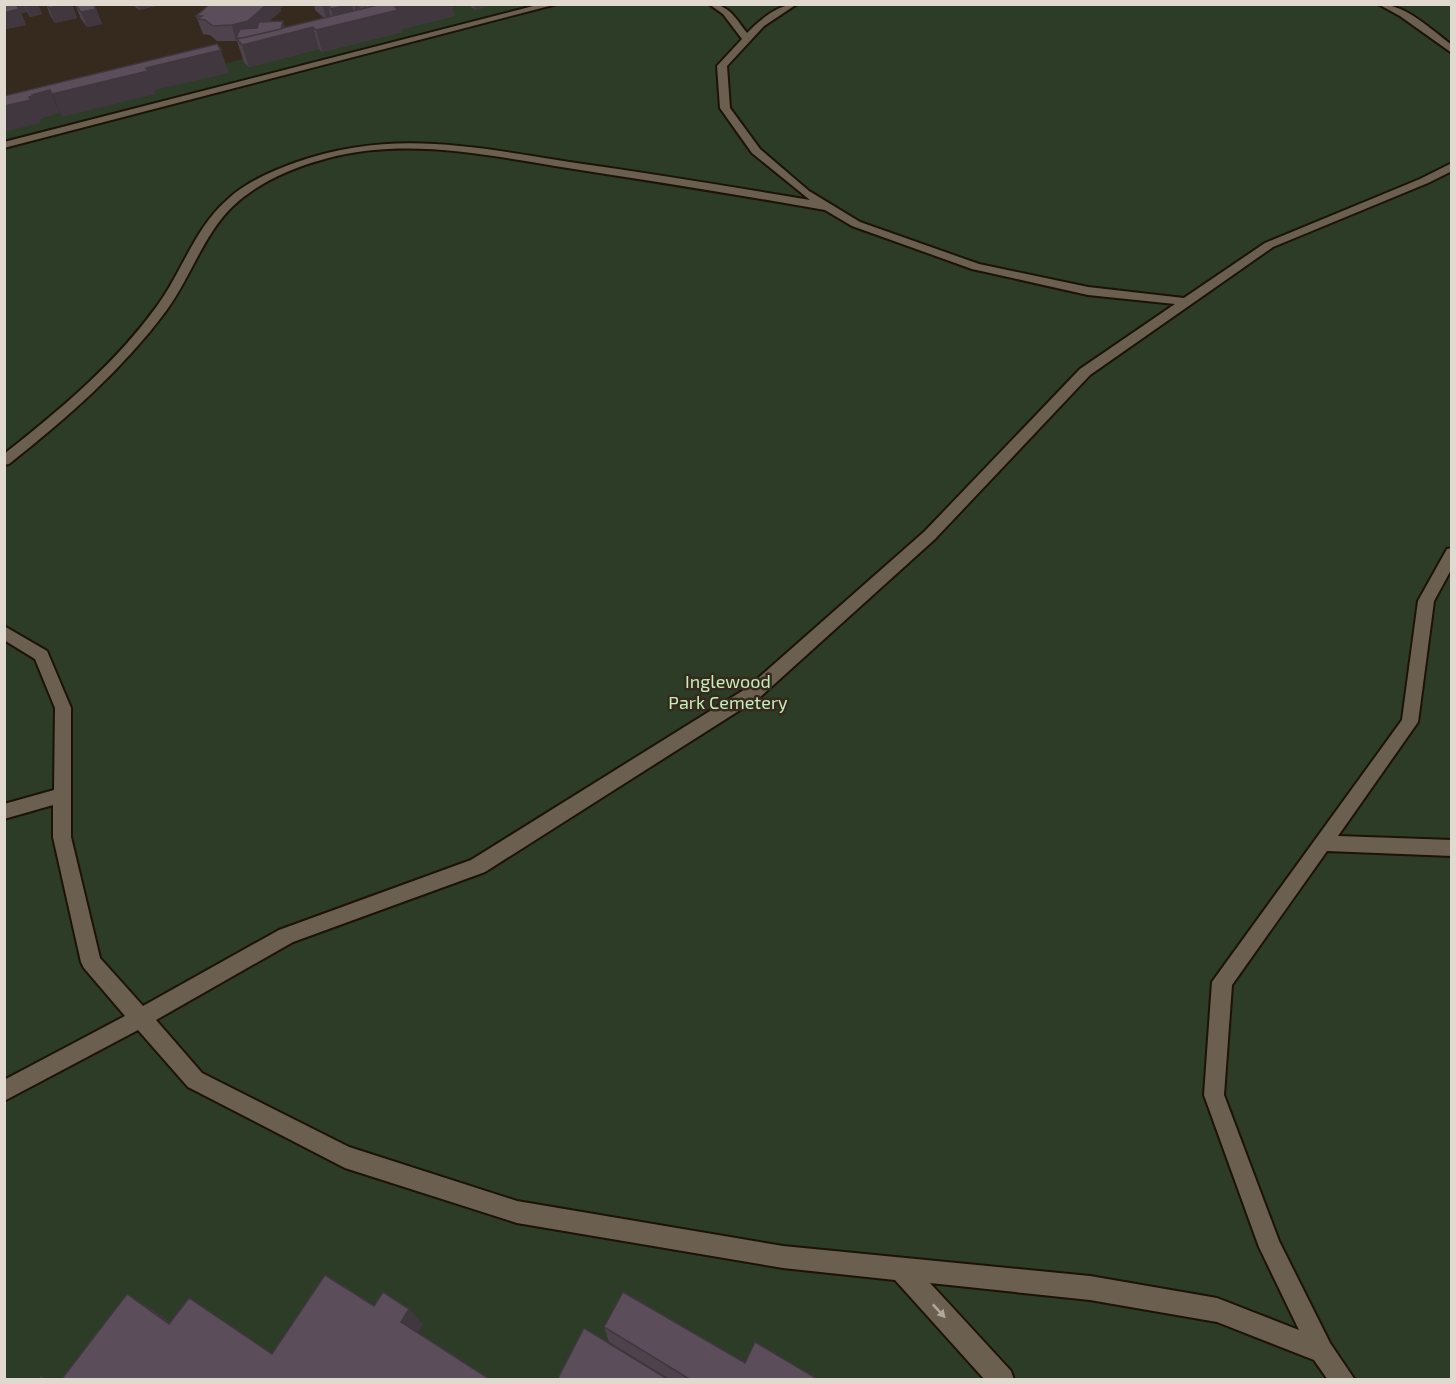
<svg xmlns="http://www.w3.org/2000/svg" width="1456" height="1384" font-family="'Exo 2',sans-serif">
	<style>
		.green { fill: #2c3c27 }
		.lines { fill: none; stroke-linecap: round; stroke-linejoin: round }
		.service-casing { stroke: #1c1207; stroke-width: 4 }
		.service { fill: #6b5f50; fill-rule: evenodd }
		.wall { fill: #4e434d }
		.shaded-wall { fill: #40373f }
		.building { fill: #5b4e5a; stroke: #40373f; stroke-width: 1.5 }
		.oneway { fill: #b1a89d }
		.labels { text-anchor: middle; stroke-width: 5; stroke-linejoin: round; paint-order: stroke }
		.park-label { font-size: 18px; fill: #c7efbb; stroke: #352a1d }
	</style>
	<rect width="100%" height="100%" fill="#352a1d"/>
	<polygon class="green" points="461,5 1451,5 1451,1379 5,1379 4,118"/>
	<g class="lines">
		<defs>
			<g id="service">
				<polygon points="541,4 557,4 4,148 4,142"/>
				<path d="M709,4C729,4 736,19 747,33C760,20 778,4 797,4L764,26L727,66L730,108L760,149L809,191L860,222L979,264L1088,287L1184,298L1265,243L1420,179L1452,163V171L1428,183L1273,247L1090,375L935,539L759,698L485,872L293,942L156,1020L202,1073L349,1147L517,1201L783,1246L1090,1276L1217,1298L1299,1330L1259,1247L1204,1095L1212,982L1402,720L1418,601L1447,549L1452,548V568L1434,601L1418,722L1338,836L1452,840V856L1327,851L1232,985L1224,1095L1279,1241L1330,1343L1355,1380H1328L1314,1360L1217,1322L1090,1300L930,1283L1011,1371L1014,1380H985L895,1280L783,1268L517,1223L345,1168L188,1087L138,1030L4,1101V1080L125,1016L84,968L81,962L53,837V805L4,819V804L54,790L55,708L35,659L4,640V626L47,651L71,708V837L100,958L143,1006L279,930L471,860L747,688L925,531L1080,369L1175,304L1088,295L972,269L852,226L825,210C735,194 645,180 555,166C500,157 444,146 388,149C337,151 271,170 233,206C203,235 191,277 166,311C122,370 67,418 9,464L4,465V454C60,410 115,364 157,306C182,272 194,229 227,200C246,182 272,171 297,162C395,128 477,148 576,163C654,174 732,187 810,200L752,153L720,108L717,66L742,39L723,14Z"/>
				<path d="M1378,4C1406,4 1430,29 1452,45V53L1400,16Z"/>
			</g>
		</defs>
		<use href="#service" class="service-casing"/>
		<use href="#service" class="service"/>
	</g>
	<g class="wall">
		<polygon points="4,4 38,4 42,14 30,17 27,12 21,13 26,25 6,29 4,27"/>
		<polygon points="46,4 72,4 77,18 55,23 50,15"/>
		<polygon points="75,4 96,9 102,24 87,27 81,19"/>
		<polygon points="132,4 158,4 159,5 139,10"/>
		<polygon points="210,4 283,4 283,6 281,8 281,11 269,21 285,28 324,18 315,10 314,4 452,4 454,16 401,29 402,32 322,52 319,49 249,67 244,62 237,41 217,41 210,35 203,34 196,16"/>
		<polygon points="470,4 497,4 475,10 470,6"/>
		<polygon points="604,1327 745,1363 819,1380 671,1380 609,1342"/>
	</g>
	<g class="shaded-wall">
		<polygon points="8,4 24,4 27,12 21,13 26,25 6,29 4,26 4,13"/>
		<polygon points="25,4 38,4 42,14 30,17"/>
		<polygon points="65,4 72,4 77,18 55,23 49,8"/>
		<polygon points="137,4 158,4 159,5 139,10"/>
		<polygon points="267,4 283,4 283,6 281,8 281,11 253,36 236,38 236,41 232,25"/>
		<polygon points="340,4 352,4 354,15 335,24 331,9"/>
		<polygon points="354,4 359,4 362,16 357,17"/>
		<polygon points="405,4 452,4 454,16 401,29 402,32 322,52 316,30 372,12"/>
		<polygon points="474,4 497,4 475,10"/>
		<polygon points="328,5 331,20 327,21 323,6"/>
		<polygon points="96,9 102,24 87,27 81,12"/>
		<polygon points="283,21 287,34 313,27 319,49 249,67 242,45"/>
		<polygon points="221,50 229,73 155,90 156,94 62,117 52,94 146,68"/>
		<polygon points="50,90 60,113 43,118 43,119 40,120 41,123 4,132 4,106 32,95"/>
		<polygon points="127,1294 153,1310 194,1339 169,1324"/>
		<polygon points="409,1309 423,1324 415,1337 401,1322"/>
	</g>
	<g class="building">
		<polygon points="4,4 16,4 19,9 4,13"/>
		<polygon points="47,4 65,4 49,8"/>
		<polygon points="75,4 93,4 96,9 81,12"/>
		<polygon points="210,4 267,4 248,21 232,25 213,26 205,20 198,19 202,16 196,16"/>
		<polygon points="321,4 342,4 343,6 331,9 328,5 323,6"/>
		<polygon points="362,4 382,4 367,8"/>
		<polygon points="382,4 405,4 395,7 398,10 316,30 313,27 242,45 237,39"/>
		<polygon points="283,21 281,29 242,38 236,38 240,29 257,28 259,22"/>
		<polygon points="217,44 221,50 146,68 148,71 52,94 50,90 32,95 33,96 29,97 31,100 4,106 4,96"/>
		<polygon points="325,1275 374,1306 383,1292 409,1309 401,1322 491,1380 61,1380 127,1294 169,1324 189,1298 272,1354"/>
		<polygon points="623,1292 745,1363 755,1342 819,1380 691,1380 604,1327"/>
		<polygon points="584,1328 669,1380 557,1380"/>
		<polygon points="41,1376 46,1380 38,1380"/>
	</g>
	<defs><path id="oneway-solid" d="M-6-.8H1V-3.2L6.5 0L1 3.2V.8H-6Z" transform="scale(1.5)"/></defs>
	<use class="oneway" href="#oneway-solid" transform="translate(939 1311) rotate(47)"/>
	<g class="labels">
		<g class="park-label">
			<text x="728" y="688">Inglewood<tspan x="728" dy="21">Park Cemetery</tspan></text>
		</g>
	</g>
	<rect width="1456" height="1384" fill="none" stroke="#e0d9d0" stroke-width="12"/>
</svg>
